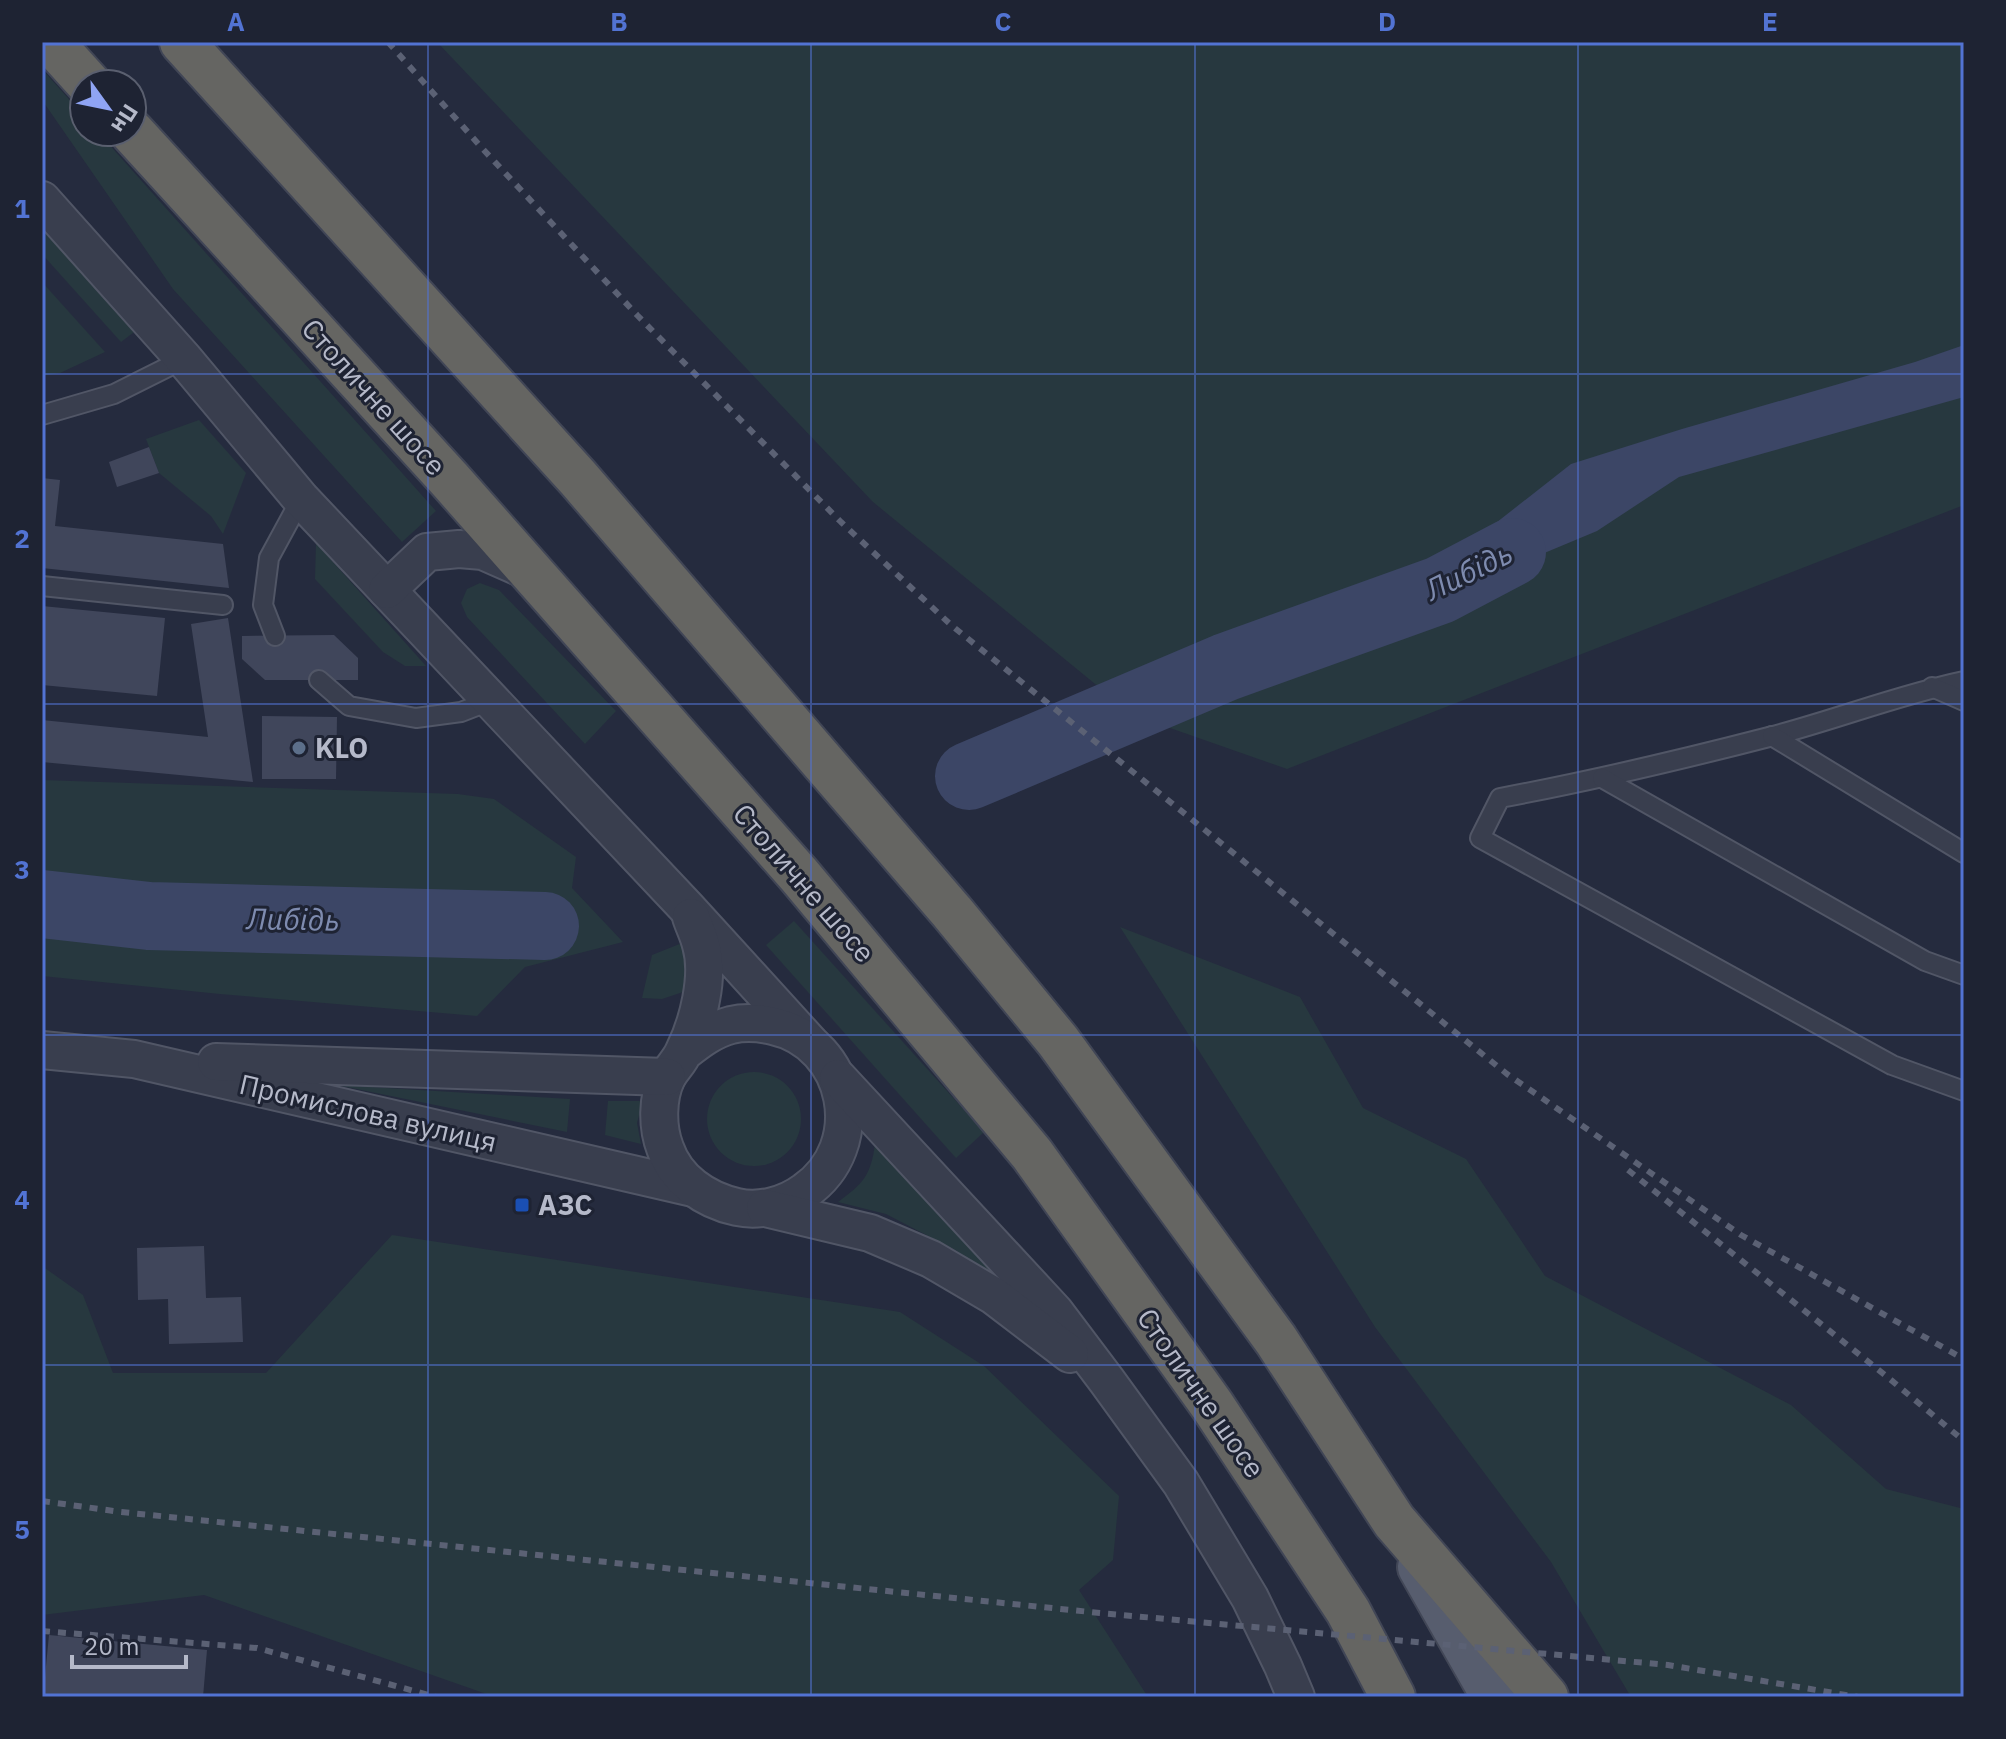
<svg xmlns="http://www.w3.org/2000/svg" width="2006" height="1739" font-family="'IBM Plex Sans',sans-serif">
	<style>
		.green { fill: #27383f }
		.water { fill: #3c4666 }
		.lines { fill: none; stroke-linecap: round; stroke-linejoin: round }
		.river { stroke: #3c4666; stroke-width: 68 }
		.building { fill: #40465b }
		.service-casing { stroke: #515666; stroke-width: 22 }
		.minor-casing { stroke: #515666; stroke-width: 40 }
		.primary-casing { stroke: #424757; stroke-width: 48 }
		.trunk-casing { stroke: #414656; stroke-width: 48 }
		.service { stroke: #393e4e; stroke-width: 18 }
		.minor { stroke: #393e4e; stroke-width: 36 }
		.primary { stroke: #575d6e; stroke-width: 44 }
		.trunk { stroke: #656562; stroke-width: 44 }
		.rail { stroke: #5b6174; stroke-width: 6; stroke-dasharray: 8 8; stroke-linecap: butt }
		.grid { fill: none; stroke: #5273d3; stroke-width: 2; stroke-opacity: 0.55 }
		.service-dot { fill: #5c6f8a; stroke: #1e2333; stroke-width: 3 }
		.transit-dot { fill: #1a4fb4; stroke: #1e2333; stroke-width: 3 }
		.labels { text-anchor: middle; stroke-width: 6; stroke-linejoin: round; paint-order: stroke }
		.street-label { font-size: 28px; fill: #b5b9c9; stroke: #1e2333 }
		.poi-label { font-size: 28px; font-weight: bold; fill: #b5b9c9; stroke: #1e2333; text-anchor: start }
		.water-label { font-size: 30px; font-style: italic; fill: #7e8baf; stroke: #1e2333 }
		.neatline { fill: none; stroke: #5273d3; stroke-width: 3 }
		.grid-label { font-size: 26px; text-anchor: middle; font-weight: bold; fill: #5273d3 }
	</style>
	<rect width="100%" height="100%" fill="#252b3e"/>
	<g class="green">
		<polygon points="437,42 1964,42 1964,505 1287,769 1133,715 873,502"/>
		<polygon points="42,69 84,116 84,132 98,132 436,511 402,542 173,289 42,100"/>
		<polygon points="42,216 142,326 121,342 42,254"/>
		<polygon points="42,282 105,352 60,373 42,376"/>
		<polygon points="199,420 246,473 223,534 211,516 159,473 146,439"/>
		<polygon points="316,543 426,666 405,666 383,652 315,579"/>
		<polygon points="480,583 499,590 616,711 585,744 467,617 461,603 467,589"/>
		<polygon points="42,780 458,794 494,799 576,857 572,888 623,942 525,967 477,1016 220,994 42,976"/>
		<polygon points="794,921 984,1132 956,1158 766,945"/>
		<polygon points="1120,927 1300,997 1363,1108 1466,1159 1545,1276 1791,1405 1886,1489 1964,1509 1964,1697 1631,1697 1551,1562 1375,1327"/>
		<polygon points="682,943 687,970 686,991 662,999 642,998 652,955"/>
		<circle cx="754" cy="1119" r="47"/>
		<polygon points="337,1085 570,1099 567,1132"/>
		<polygon points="608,1101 643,1101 637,1123 641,1144 605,1135"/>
		<path d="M875,1144L1031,1304L957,1251L886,1214L838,1202C863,1184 871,1175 875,1144Z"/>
		<polygon points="392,1235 900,1312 984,1366 1119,1496 1113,1560 1079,1590 1148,1697 495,1697 204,1595 42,1615 42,1266 83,1295 113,1373 266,1373"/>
	</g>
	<polygon class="water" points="1964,345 1964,397 1679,477 1597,531 1504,570 1430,608 1427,577 1571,464 1682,429 1915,362"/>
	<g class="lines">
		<g class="river">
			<polyline points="969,776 1226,667 1440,590 1512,552"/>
			<polyline points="42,904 149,916 545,926"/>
		</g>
	</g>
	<g class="building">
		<polygon points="149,447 159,473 117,487 109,462"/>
		<polygon points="42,478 60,480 55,526 223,544 229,588 42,568"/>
		<polygon points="42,606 165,618 157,696 42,685"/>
		<polygon points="228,618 253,782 42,762 42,720 208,737 191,624"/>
		<polygon points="334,635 358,658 358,680 265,680 242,659 242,636"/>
		<polygon points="262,716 337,717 336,779 262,779"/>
		<polygon points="204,1246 206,1298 241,1297 243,1342 169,1344 168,1299 138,1300 137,1248"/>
		<polygon points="49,1635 207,1650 203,1697 43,1697"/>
	</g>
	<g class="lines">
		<defs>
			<g id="service">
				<polyline points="42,415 114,394 184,359"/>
				<polyline points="42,586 223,605"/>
				<polyline points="275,636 263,605 269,558 301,499"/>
				<polyline points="319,680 349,706 416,718 461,712 492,700"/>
				<path d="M1964,681C1898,695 1835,720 1769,737C1680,760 1591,781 1500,798L1480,838L1892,1065L1964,1091"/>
				<polyline points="1932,687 1964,701"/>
				<polyline points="1772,736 1964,853"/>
				<polyline points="1602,778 1925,961 1964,975"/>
			</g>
			<g id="minor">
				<polyline points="42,200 184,359 301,499 687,908 810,1043"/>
				<polyline points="387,590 427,552 459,549 483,551 526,570"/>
				<polyline points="42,1050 134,1059 693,1188"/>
				<path d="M684,1052C698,1041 712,1030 731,1025C744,1022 760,1023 773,1026C850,1043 870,1146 805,1191C786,1205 760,1212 737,1207C705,1200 676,1180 665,1148C657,1127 657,1098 667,1077C672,1068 680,1061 684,1051C698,1023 710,976 701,945C699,936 694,926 691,917"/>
				<polyline points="216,1062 667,1077"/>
				<polyline points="838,1078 1055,1312 1107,1381 1181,1483 1250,1598 1283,1666 1296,1697"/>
				<polyline points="765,1208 870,1233 931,1259 994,1296 1070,1354"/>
			</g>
			<polyline id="primary" points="1420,1567 1494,1697"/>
			<g id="trunk">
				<polyline points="51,42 89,84"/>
				<polyline points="182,42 578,478 952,912 1058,1041 1276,1340 1394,1521 1546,1697"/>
				<polyline points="132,132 450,480 799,875 1032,1154 1212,1405 1348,1611 1393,1697"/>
			</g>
		</defs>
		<use href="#service" class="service-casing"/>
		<use href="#minor" class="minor-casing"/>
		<use href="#primary" class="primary-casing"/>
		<use href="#trunk" class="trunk-casing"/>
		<use href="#service" class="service"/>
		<use href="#minor" class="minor"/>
		<use href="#primary" class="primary"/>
		<use href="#trunk" class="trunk"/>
		<g class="rail">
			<polyline points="388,42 481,147 637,315 841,522 951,625 1507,1074 1741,1235 1964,1359"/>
			<polyline points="1628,1170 1885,1375 1964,1441"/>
			<polyline points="42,1501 121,1512 1100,1613 1668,1665 1858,1697"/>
			<polyline points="42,1631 257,1648 436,1697"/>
		</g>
	</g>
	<path class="grid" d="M428,42V1697M811,42V1697M1195,42V1697M1578,42V1697M42,374H1964M42,704H1964M42,1035H1964M42,1365H1964"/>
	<circle class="service-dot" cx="299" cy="748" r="8"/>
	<rect class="transit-dot" x="514" y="1197" width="16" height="16" rx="4"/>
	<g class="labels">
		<g class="street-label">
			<text transform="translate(374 397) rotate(48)" y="10">Столичне шосе</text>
			<text transform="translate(804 883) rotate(49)" y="10">Столичне шосе</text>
			<text transform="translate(368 1113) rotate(13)" y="10">Промислова вулиця</text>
			<text transform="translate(1201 1393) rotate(55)" y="10">Столичне шосе</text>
		</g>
		<g class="poi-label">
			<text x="315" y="758">KLO</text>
			<text x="538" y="1215">АЗС</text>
		</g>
		<g class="water-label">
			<text transform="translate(1469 572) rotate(-26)" y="10">Либідь</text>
			<text transform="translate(293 920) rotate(1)" y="10">Либідь</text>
		</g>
	</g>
	<rect width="2006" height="1739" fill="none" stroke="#1e2333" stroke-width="88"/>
	<g transform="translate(108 108) rotate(123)"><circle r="38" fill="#1e2333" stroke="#5a5f6f" stroke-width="2"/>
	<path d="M0-6L14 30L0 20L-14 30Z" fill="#8fa4f4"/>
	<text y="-12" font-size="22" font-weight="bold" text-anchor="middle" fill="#b5b9c9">Пн</text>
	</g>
	<path d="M72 1655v12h114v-12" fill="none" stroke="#b5b9c9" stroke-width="4"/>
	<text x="84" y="1655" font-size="24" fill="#b5b9c9" stroke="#1e2333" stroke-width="6" paint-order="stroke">20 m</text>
	<rect x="44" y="44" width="1918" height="1651" class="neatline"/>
	<g class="grid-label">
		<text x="236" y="31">A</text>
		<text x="619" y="31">B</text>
		<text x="1003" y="31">C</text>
		<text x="1387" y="31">D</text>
		<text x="1770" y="31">E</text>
		<text x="22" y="218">1</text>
		<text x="22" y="548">2</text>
		<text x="22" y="879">3</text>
		<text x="22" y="1209">4</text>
		<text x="22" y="1539">5</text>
	</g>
</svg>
